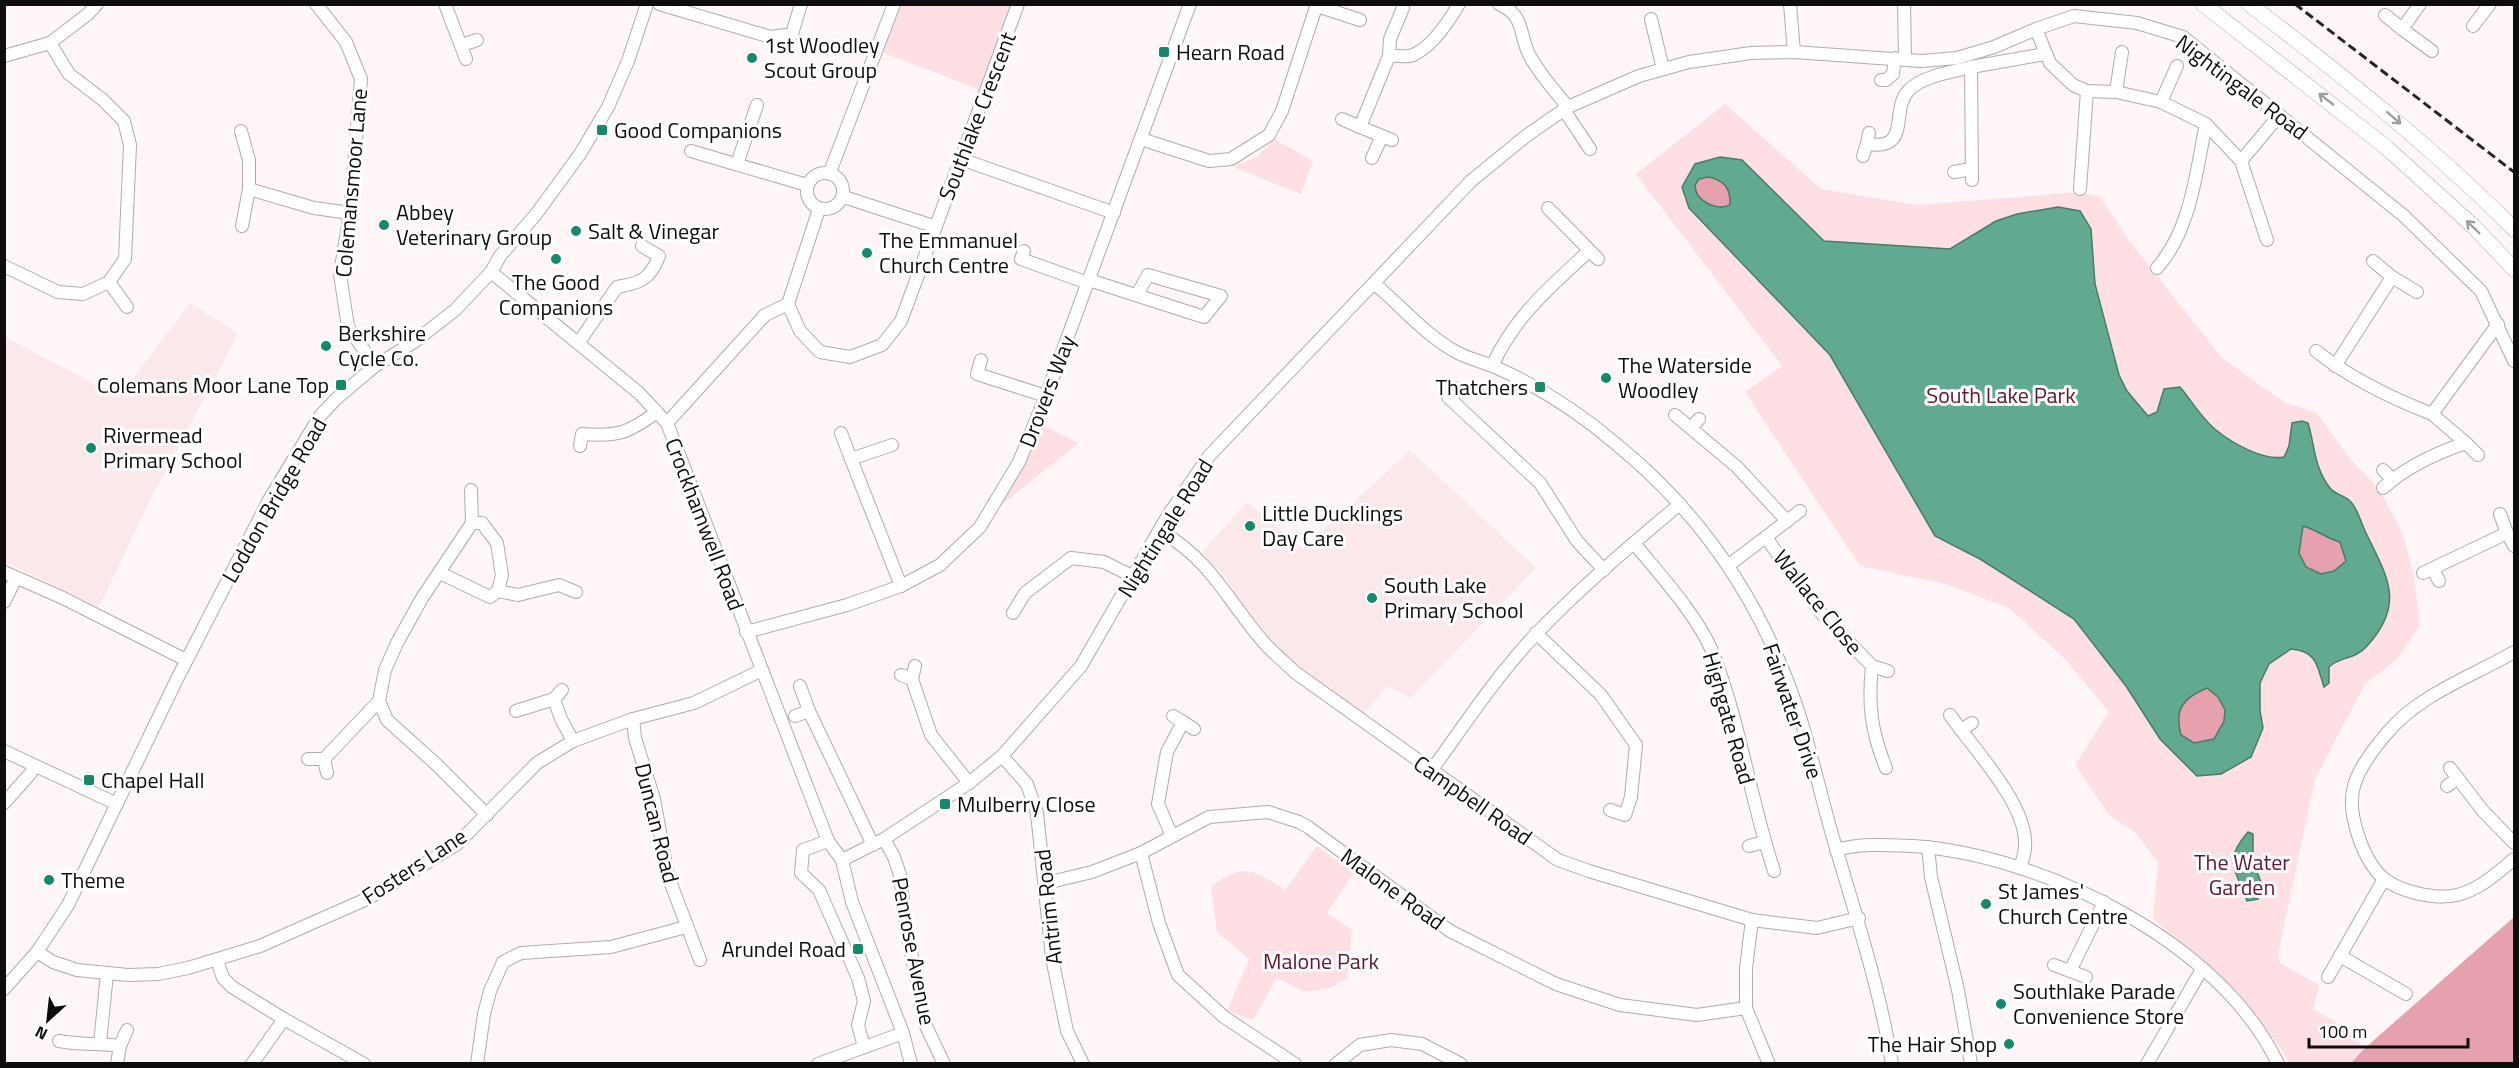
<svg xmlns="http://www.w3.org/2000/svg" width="2519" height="1068" font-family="'Titillium Web',sans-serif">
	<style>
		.built { fill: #fbe8eb }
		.green { fill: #fddfe4 }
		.forest { fill: #e6a1ae }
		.water { fill: #61aa90; stroke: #487b68; stroke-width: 1.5; fill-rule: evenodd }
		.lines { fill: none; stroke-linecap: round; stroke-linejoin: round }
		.minor-casing { stroke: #b3aaab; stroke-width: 14 }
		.major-casing { stroke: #b3aaab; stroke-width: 16 }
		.minor { stroke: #fff; stroke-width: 12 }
		.major { stroke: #fff; stroke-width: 15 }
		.rail { stroke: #282525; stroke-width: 3; stroke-dasharray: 9 4.5; stroke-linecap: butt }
		.oneway { stroke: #9f9e9e }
		.poi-dot { fill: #16896a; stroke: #fff; stroke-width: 2 }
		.labels { text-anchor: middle; stroke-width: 6; stroke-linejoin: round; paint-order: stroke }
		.poi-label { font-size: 22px; fill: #0f0c0c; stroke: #fff; text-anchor: start }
		.street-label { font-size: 22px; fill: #0f0c0c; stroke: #fff }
		.park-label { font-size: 22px; fill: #65142e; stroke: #fff }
	</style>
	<rect width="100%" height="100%" fill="#fef6f7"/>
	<g class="built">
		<polygon points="190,303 238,334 150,500 99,607 5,562 5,337 119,397"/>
		<polygon points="1410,450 1536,568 1411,698 1387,686 1363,716 1267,640 1247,617 1228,580 1202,552 1247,502 1303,549"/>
	</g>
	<g class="green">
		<polygon points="894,5 1018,5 986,92 876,50"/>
		<path d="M1725,104L1821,189L1917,205L2080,192L2100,197L2130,242L2222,358L2284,402L2317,413L2347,455L2378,488L2402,531L2414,576L2420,626L2396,660L2365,684L2315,779L2278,954L2280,963L2319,985L2313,1009L2334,1021L2365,1048L2351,1063H2289C2258,1007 2200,960 2153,918L2158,863L2136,833L2109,815L2075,765L2109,712L2066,660L2009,608L1946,584L1860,566L1745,392L1782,366L1636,174Z"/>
		<polygon points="1274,139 1313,161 1301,194 1233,167 1257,157"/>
		<polygon points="1040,424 1078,443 999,507 1026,463"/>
		<path d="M1317,846L1354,873L1327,913L1352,930L1347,979L1330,988L1304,992L1277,978L1253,1020L1227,1011L1249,959L1217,932L1211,886C1247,862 1251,869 1285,890Z"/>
	</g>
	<g class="forest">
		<path d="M1708,177C1724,180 1731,188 1731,205C1716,211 1695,201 1695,185L1699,179Z"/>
		<path d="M2303,526C2317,530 2326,538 2340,542L2346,561L2334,571L2321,574L2306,567L2299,553Z"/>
		<path d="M2207,688L2218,697L2226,710L2224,721L2214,740L2194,743L2181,735C2174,709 2183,698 2207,688Z"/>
		<polygon points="2514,917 2514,1063 2351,1063 2365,1048"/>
	</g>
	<g class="water">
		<path d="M1720,157L1742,160L1824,241L1950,249L1996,221L2017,214L2058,207L2080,211L2091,229L2095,284L2119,375L2127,391L2148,416L2157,412L2164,389L2180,387C2191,400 2202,419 2216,430C2232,443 2263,461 2284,457L2289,446L2292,423L2302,421L2308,423C2315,446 2314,468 2330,488C2334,494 2343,495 2349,500C2357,506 2361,523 2366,533C2387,577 2406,603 2367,646C2355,660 2340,656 2329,667V683L2324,687C2317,666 2317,651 2291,649L2269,664L2260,683V711L2263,728L2251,757L2221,774L2197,776L2160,739L2126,686L2074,619L1980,559L1935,536L1830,355L1689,208L1682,187L1695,164ZM1708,177C1724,180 1731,188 1730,205C1716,211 1695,201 1695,185L1699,179ZM2303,526C2317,530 2326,538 2340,542L2346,561L2334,571L2321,574L2306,567L2299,553ZM2207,688L2218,697L2225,710L2224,721L2214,739L2194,743L2181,735C2174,709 2183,698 2207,688Z"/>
		<path d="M2248,832L2253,834V862L2263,887L2258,899L2247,901C2236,868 2222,862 2248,832Z"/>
	</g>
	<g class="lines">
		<defs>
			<g id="minor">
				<polyline points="316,4 346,42 361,79 350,213 340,274 348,327 375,366"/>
				<polyline points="445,4 466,59"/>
				<polyline points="659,4 771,37 792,34 801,4"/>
				<path d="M1499,4C1527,16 1518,37 1531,58C1541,76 1555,91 1568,107"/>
				<polyline points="1790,4 1794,52"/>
				<polyline points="1904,4 1905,59"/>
				<polyline points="1317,6 1360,20"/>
				<polyline points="2385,15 2402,29 2420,4"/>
				<polyline points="1651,19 1663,69"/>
				<polyline points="2473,26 2490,4"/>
				<polyline points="2036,29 2050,63 2073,85 2087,91 2116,92 2161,102 2206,124 2241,161 2267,240"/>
				<polyline points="2402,29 2432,51"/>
				<polyline points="462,45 477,40"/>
				<polyline points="4,56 50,43 88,14 97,4"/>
				<path d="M1389,56C1397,55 1406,58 1413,55C1432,47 1449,21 1459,4"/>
				<polyline points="1881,80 1886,80 1893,74 1895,58"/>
				<polyline points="2116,92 2122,52"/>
				<polyline points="2161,102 2177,66"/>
				<polyline points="1564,110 1590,149"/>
				<polyline points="1342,119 1360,127"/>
				<polyline points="241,131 249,160 249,189 314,208 350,213"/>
				<path d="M1869,133L1867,144C1913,151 1889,110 1909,90C1923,76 1952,72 1971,67"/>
				<polyline points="1141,139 1209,161 1231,159 1269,135 1282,111 1317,4"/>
				<polyline points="1392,140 1360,127 1389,56 1390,39 1403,8"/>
				<polyline points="691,151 807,185"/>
				<polyline points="1863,156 1867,144"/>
				<polyline points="1372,158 1382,136"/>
				<polyline points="961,159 1114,213"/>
				<polyline points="2241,161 2272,124"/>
				<polyline points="737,164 757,105"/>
				<polyline points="830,172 894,4"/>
				<polyline points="1954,172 1972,169"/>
				<circle cx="825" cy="191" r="18"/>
				<polyline points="1972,180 1971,67 2045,54"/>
				<polyline points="2080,189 2087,91"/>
				<polyline points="844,197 936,227"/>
				<polyline points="1548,208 1598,259"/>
				<polyline points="242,226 249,189"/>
				<polyline points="1024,251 1021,259 1088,283"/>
				<polyline points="2373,261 2392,277"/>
				<polyline points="4,266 58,292 83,294 109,282 125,259 130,145 124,121 103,100 69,74 50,43"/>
				<path d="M2157,268C2191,230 2196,172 2206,124"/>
				<polyline points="491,272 639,393 667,423 828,841 842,860 852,902 903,1033 911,1064"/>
				<polyline points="1089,280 1204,317 1221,296 1148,275 1137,295"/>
				<polyline points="109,282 127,307"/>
				<path d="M1375,284C1402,307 1426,336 1458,353C1470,359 1483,362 1495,367C1538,386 1581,414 1616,444C1690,504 1746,580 1782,668C1807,726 1818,789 1836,848C1857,919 1880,990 1892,1064"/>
				<polyline points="788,304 800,331 820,352 850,357 882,345 901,321 1018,4"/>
				<path d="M579,342L617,287C640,283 650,280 659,256L642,246"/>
				<path d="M2316,351C2350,378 2391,398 2432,414L2498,324"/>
				<polyline points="981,360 977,374 1046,396"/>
				<path d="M1492,366C1515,316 1550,287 1589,251"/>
				<polyline points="2335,366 2392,277 2417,292"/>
				<polyline points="1455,388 1448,397 1540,483 1577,541 1604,570"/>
				<polyline points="1675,415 1737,467 1787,521"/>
				<polyline points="667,423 765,315 788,304 819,209"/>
				<polyline points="1691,428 1699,419"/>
				<polyline points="841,433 851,459"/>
				<polyline points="2466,443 2478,455"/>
				<polyline points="892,445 851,459 901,586"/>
				<path d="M580,446L582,434C618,437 628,433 657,412"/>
				<polyline points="2383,470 2392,479"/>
				<path d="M2383,488C2407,466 2436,453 2466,443L2432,414"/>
				<polyline points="471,490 472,523 422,598 397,643 385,670 379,701 387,720 437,765 487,815"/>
				<polyline points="2500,514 2507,533 2514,546"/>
				<path d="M1161,531C1215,564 1227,601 1266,645C1276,655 1286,664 1296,673L1558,860L1589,871L1752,920L1817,928L1859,918"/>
				<polyline points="1766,537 1792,575 1823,615 1872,666 1888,671"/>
				<path d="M1634,543C1659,574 1697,615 1712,651C1740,721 1750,799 1774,871"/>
				<polyline points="1729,565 1800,511"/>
				<polyline points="2433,569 2439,581"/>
				<polyline points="4,572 63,598 186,660"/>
				<polyline points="440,573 490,597 498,591 502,575 497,543 482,523 472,523"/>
				<polyline points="2423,573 2507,533"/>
				<polyline points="498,591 518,595 559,585 576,592"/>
				<polyline points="4,602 16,578"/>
				<polyline points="1013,613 1025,593 1071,558 1104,562 1132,576"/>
				<polyline points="746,632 847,605 901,586 940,565 980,527 1019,462 1046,396 1190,4"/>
				<polyline points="1536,633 1601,695 1636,745 1631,797 1625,815 1610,810"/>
				<path d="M2514,652C2473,676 2420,694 2388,732C2375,747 2359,767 2354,786C2346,812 2363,860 2383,878C2400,892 2436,900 2457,895C2479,890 2497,873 2514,859"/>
				<polyline points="915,666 912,679 931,735 969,783"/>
				<path d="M1872,666C1868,705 1871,731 1886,768"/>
				<polyline points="901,675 912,679"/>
				<polyline points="800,686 809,711 873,845"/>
				<polyline points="554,699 562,690"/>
				<polyline points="516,711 554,699 561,719 573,741"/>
				<path d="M1950,715C1972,747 2024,801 2025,841C2026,850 2023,859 2020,868"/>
				<polyline points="795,716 809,711"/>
				<polyline points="1173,716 1183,722"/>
				<polyline points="633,719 635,738 654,799 668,876 700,960"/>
				<polyline points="1961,730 1972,723"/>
				<polyline points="4,751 117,804"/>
				<polyline points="1002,756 1027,784 1037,813 1052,958 1067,1031 1083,1064"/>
				<polyline points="308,759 324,759 379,701"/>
				<polyline points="324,759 327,773"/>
				<polyline points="2450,768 2483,811 2514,843"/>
				<path d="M1431,771C1465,724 1497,675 1537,633C1581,587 1631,545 1680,504"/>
				<polyline points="2447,786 2458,778"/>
				<polyline points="4,803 30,774 35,766"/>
				<polyline points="1172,836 1158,804 1167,752 1183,722 1194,729"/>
				<polyline points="884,839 894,857 900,875 907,933 926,1026 944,1064"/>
				<polyline points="828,841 803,850 801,873 819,890 858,978 864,1001 858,1025 864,1047"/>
				<polyline points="1749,846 1764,842"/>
				<polyline points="1928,847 1931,877 1958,990 1971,1064"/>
				<path d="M1836,850C1860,843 1888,845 1913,846C2042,855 2221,942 2278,1064"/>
				<polyline points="1141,853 1159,923 1178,975 1224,1017 1295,1064"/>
				<polyline points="842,860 884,839 969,783 1002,756 1081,666 1167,517 1209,456 1471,181 1526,136 1568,107 1639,76 1689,62 1751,53 1794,52 1921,61 1957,58 1994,47 2036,29 2074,16 2137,23 2183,37 2404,216 2481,291 2514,361"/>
				<polyline points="1046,883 1092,872 1141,853 1209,817 1268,812 1299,822 1308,827 1450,931 1556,984 1620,1005 1697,1015 1746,1008"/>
				<polyline points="1752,920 1746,968 1746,1008 1769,1064"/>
				<polyline points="37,952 53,962 77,970 128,975 158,974 188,968 260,946 369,898 457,844 537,763 573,741 633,719 694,703 762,670"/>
				<polyline points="2340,956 2406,994"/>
				<polyline points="217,960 223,978 232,987 284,1019 364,1064"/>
				<polyline points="2054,965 2086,977"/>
				<polyline points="2070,971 2104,902"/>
				<polyline points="2328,977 2384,879"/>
				<polyline points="4,989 37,952 68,905 177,679 269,500 320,416 336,399 375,366 414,342 455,310 491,272 500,256 537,213 580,154 608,107 628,61 647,4"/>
				<path d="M59,1041C80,1045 99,1043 120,1046"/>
				<polyline points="100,1043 107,974"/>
				<polyline points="117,1064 120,1046 127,1030"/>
				<polyline points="252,1064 284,1019"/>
				<polyline points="477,1064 484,1014 490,991 503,962 521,953 611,947 686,927"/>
				<polyline points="818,1064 903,1033"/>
				<polyline points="1336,1064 1360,1045 1391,1040 1422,1044 1461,1064"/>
				<polyline points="2147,1064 2202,969"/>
			</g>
			<g id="major">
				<polyline points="2203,4 2387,148 2474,227 2514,269"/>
				<path d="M2249,4C2342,75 2432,147 2514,229"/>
			</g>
		</defs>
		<use href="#minor" class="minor-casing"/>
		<use href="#major" class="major-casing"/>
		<use href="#minor" class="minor"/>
		<use href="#major" class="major"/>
		<polyline class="rail" points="2295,4 2514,172"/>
	</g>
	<defs><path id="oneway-shaft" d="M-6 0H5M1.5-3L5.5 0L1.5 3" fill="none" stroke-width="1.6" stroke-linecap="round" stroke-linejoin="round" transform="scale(1.5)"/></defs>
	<g class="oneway">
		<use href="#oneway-shaft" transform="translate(2326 99) rotate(-142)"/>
		<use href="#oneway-shaft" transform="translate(2394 118) rotate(41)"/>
		<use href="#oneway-shaft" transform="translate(2473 227) rotate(-136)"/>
	</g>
	<g class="poi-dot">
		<rect x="1158" y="46" width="12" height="12" rx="3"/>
		<circle cx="752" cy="58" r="6"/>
		<rect x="596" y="124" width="12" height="12" rx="3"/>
		<circle cx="384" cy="225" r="6"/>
		<circle cx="576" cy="231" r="6"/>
		<circle cx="867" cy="253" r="6"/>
		<circle cx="556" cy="259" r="6"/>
		<circle cx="326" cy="346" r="6"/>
		<circle cx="1606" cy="378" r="6"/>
		<rect x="335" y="379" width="12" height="12" rx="3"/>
		<rect x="1534" y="381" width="12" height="12" rx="3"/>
		<circle cx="91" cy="448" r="6"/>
		<circle cx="1250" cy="526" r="6"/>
		<circle cx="1372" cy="598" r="6"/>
		<rect x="83" y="774" width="12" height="12" rx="3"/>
		<rect x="939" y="798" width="12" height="12" rx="3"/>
		<circle cx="49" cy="880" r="6"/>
		<circle cx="1986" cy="904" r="6"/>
		<rect x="852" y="943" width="12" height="12" rx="3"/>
		<circle cx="2001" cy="1004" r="6"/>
		<circle cx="2009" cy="1044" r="6"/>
	</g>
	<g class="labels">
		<g class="poi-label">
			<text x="764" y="53">1st Woodley<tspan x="764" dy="25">Scout Group</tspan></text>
			<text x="1176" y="60">Hearn Road</text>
			<text x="614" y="138">Good Companions</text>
			<text x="396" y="220">Abbey<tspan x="396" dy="25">Veterinary Group</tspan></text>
			<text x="588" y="239">Salt &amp; Vinegar</text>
			<text x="879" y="248">The Emmanuel<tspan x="879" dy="25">Church Centre</tspan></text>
			<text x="556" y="290" text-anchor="middle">The Good<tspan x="556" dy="25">Companions</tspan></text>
			<text x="338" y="341">Berkshire<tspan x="338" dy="25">Cycle Co.</tspan></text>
			<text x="1618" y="373">The Waterside<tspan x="1618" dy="25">Woodley</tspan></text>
			<text x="329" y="393" text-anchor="end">Colemans Moor Lane Top</text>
			<text x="1528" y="395" text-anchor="end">Thatchers</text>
			<text x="103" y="443">Rivermead<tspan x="103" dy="25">Primary School</tspan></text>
			<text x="1262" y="521">Little Ducklings<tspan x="1262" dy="25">Day Care</tspan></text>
			<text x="1384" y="593">South Lake<tspan x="1384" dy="25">Primary School</tspan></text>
			<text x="101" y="788">Chapel Hall</text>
			<text x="957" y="812">Mulberry Close</text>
			<text x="61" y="888">Theme</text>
			<text x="1998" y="899">St James'<tspan x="1998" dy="25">Church Centre</tspan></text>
			<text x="846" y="957" text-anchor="end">Arundel Road</text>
			<text x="2013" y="999">Southlake Parade<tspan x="2013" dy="25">Convenience Store</tspan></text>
			<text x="1997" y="1052" text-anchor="end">The Hair Shop</text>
		</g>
		<g class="street-label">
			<text transform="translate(2242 87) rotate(37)" y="8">Nightingale Road</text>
			<text transform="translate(977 116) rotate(-69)" y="8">Southlake Crescent</text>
			<text transform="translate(351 183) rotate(-85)" y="8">Colemansmoor Lane</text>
			<text transform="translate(1047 391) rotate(-69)" y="8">Drovers Way</text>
			<text transform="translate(274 500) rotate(-60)" y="8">Loddon Bridge Road</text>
			<text transform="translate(705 524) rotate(69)" y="8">Crockhamwell Road</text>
			<text transform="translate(1165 528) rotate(-58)" y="8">Nightingale Road</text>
			<text transform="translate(1818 602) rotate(51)" y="8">Wallace Close</text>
			<text transform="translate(1793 711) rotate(71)" y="8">Fairwater Drive</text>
			<text transform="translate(1729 718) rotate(74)" y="8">Highgate Road</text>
			<text transform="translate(1473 800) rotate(35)" y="8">Campbell Road</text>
			<text transform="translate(657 823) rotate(76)" y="8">Duncan Road</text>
			<text transform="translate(414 866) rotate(-33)" y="8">Fosters Lane</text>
			<text transform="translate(1393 889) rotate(36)" y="8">Malone Road</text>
			<text transform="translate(1048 907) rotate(-96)" y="8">Antrim Road</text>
			<text transform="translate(914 951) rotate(79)" y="8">Penrose Avenue</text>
		</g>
		<g class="park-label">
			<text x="2001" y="403">South Lake Park</text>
			<text x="2242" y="870">The Water<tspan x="2242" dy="25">Garden</tspan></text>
			<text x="1321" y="969">Malone Park</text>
		</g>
	</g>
	<rect width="2519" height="1068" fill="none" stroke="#0f0c0c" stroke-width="12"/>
	<g transform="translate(48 1020) rotate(207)" stroke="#ffffff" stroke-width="4.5" paint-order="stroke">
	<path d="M0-4.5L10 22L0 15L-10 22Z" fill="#0f0c0c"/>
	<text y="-9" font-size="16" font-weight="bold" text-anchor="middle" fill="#0f0c0c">N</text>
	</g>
	<path d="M2309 1038v9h159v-9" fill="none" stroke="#0f0c0c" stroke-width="3"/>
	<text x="2318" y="1038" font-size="18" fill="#0f0c0c" stroke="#ffffff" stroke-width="4.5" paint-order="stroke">100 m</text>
</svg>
